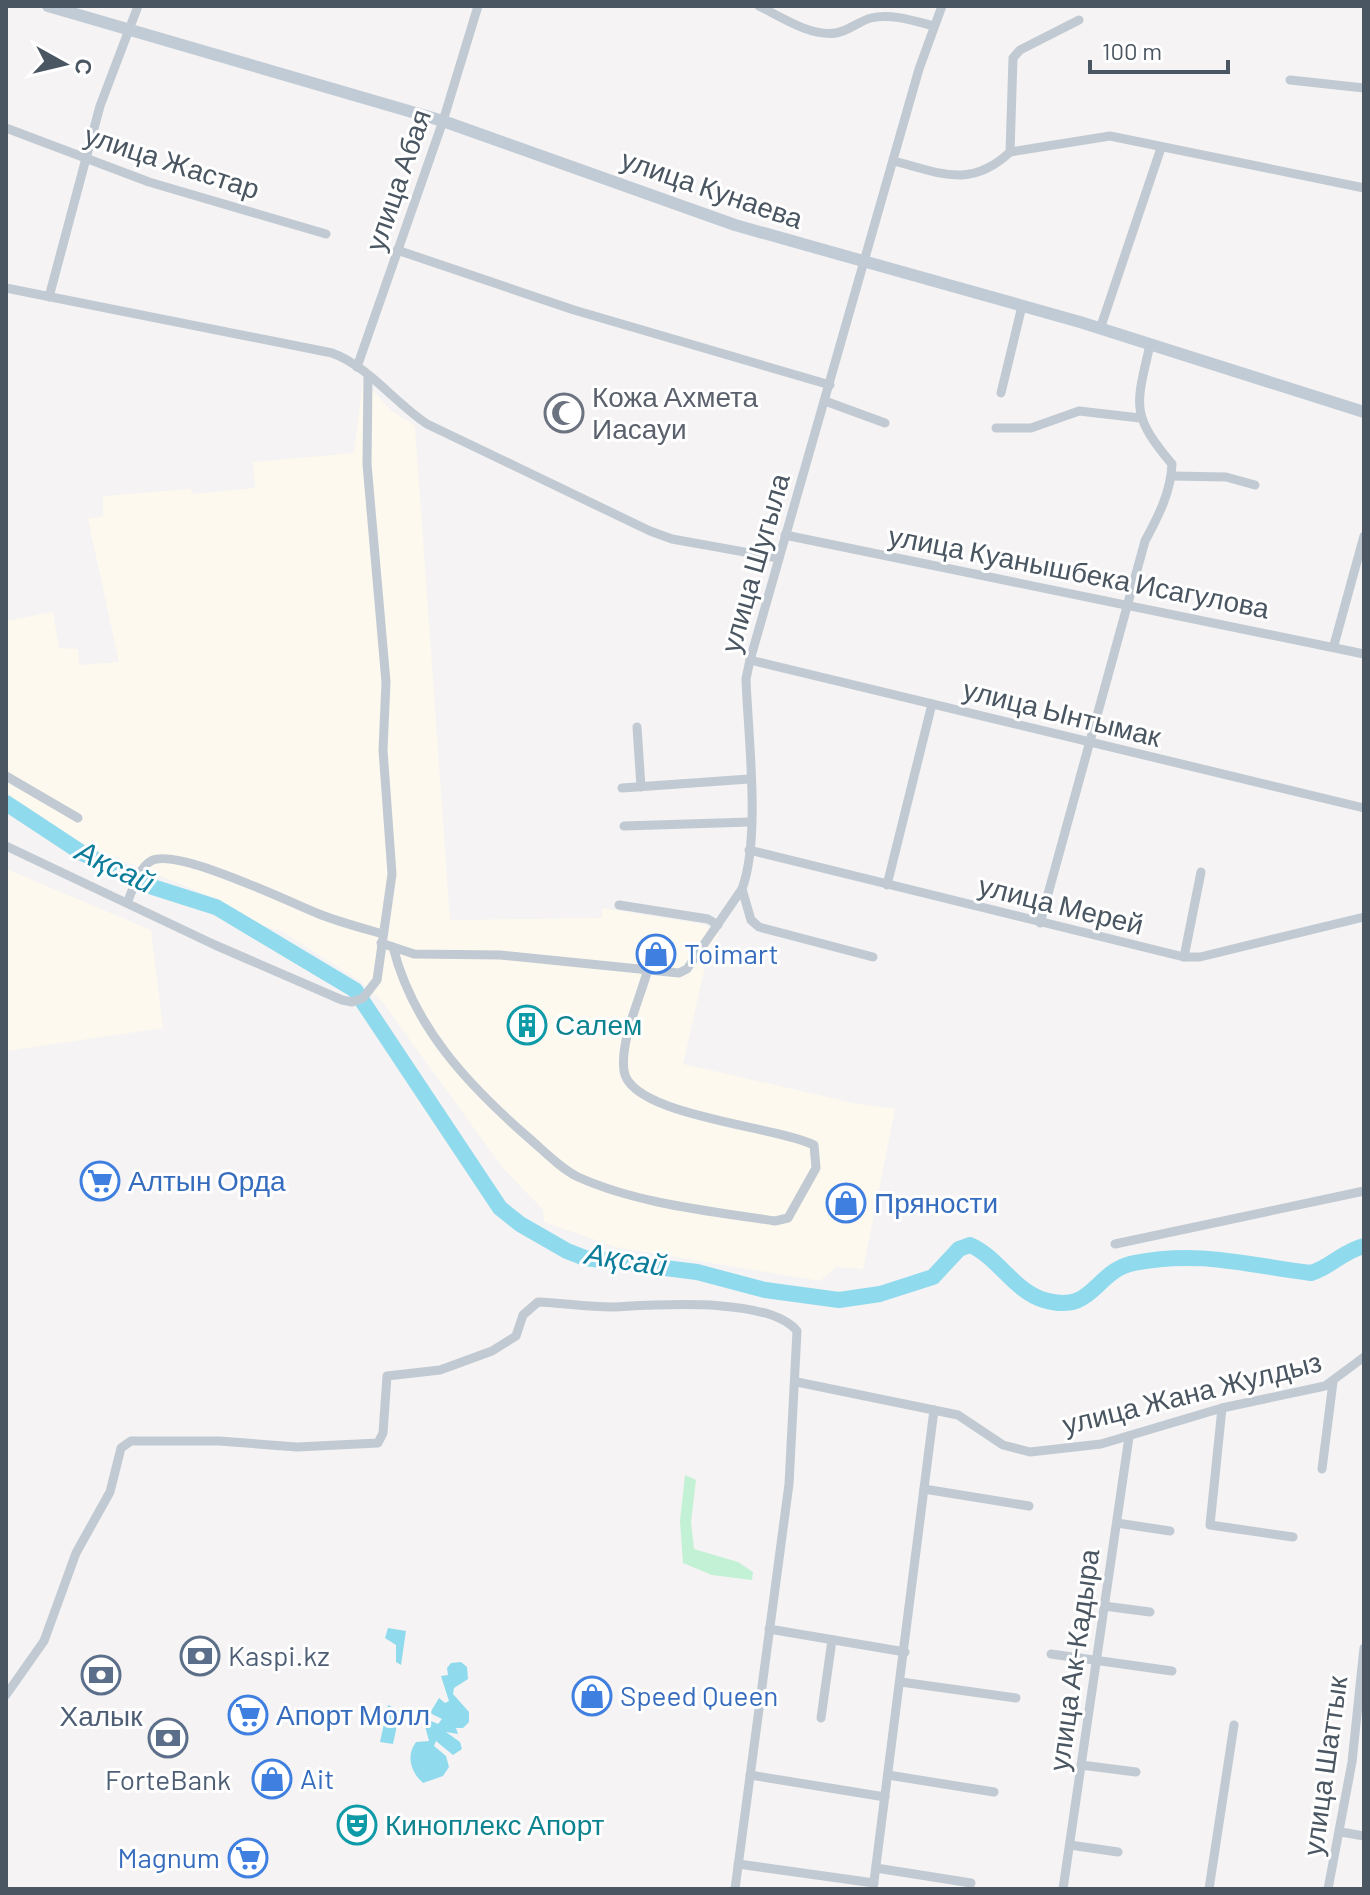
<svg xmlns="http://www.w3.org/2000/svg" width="1370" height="1895" font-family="Barlow,sans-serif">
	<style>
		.commercial { fill: #fdf9ef }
		.green { fill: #c3f1d5 }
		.water { fill: #90daee }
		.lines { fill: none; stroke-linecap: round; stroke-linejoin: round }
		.river { stroke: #90daee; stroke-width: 16 }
		.minor { stroke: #c1cad2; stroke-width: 9 }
		.secondary { stroke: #c1cbd6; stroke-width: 12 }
		.labels { text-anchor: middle; stroke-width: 6; stroke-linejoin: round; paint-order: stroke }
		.street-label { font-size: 28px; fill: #4a5661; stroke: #fff }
		.worship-label { font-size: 28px; fill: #5b616d; stroke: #fff; text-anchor: start }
		.shop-label { font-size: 28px; fill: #366cbe; stroke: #fff; text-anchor: start }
		.culture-label { font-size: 28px; fill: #0d838f; stroke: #fff; text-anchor: start }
		.service-label { font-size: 28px; fill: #4e5e75; stroke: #fff }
		.water-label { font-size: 30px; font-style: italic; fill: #0c7c9b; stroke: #fff }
	</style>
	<rect width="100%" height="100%" fill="#f5f3f3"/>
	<g class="commercial">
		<polygon points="363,381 392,411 415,426 450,920 602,918 602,908 706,925 719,935 709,949 683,1064 853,1103 895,1109 863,1269 836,1267 820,1281 616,1247 544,1222 543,1210 503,1168 381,1000 360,981 283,932 245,920 219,900 78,842 6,793 6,621 53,612 59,648 78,649 79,665 119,662 88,519 103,516 103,496 191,489 192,494 255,488 253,462 354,453"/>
		<polygon points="6,869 151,930 163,1028 6,1051"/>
	</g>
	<polygon class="green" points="685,1475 696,1480 691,1522 694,1549 738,1562 753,1572 752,1580 712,1575 683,1563 680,1521"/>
	<g class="water">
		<polygon points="388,1628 406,1631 401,1665 396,1662 396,1645 385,1638"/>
		<path d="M461,1662L467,1667L468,1679L454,1688L453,1694L469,1712V1722L463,1728H456L458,1734L446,1732L460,1742L462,1749L453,1755L436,1741L434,1746L446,1756L449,1767L443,1776L423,1783C412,1773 405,1757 416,1742L429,1741L425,1726L431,1721L438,1724L442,1719L430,1713L439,1698L445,1703L449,1701L441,1676L448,1675L447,1668L451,1663Z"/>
		<polygon points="388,1705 400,1711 393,1744 380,1742"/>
	</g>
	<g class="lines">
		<path class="river" d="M6,803L82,853L153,887L216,907L355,990L500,1208L520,1224L567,1251L585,1258L697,1272L765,1290L839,1300L880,1294L933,1277L959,1249L970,1245C998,1257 1014,1291 1044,1300C1094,1315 1094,1271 1134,1263C1200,1250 1246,1265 1311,1273C1331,1267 1343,1251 1364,1246"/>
		<g class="minor">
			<path d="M759,6C781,17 811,37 836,33C849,31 859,21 871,18C891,13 915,21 934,26"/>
			<polyline points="1290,80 1364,88"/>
			<polyline points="6,128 149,182 326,234"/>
			<polyline points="1010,152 1110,136 1364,188"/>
			<path d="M894,161C940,173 971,189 1010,152L1013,58L1020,50L1079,20"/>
			<polyline points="397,250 574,310 830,385"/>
			<path d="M6,288L332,353C368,366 395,403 427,424L650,531L672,539L778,558"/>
			<polyline points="49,297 100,106 138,6"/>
			<polyline points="1100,329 1161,148"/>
			<polyline points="357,367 443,121 478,6"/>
			<polyline points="1001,393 1022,306"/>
			<polyline points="825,401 885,423"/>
			<polyline points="996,428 1031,428 1079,411 1140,418"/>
			<polyline points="1172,476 1226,477 1255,485"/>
			<polyline points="785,535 1364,654"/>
			<polyline points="1334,645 1364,536"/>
			<polyline points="750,660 1364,808"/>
			<polyline points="637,727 641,787"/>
			<polyline points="6,776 78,818"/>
			<polyline points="622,788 749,779"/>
			<polyline points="624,826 750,822"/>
			<polyline points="6,846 215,945 342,1000 352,1002 363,998 377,980 392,874 383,750 386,682 367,464 368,377"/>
			<polyline points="749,850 1184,957 1200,957 1364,917"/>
			<polyline points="887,885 932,704"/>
			<polyline points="742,889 751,920 759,927 873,957"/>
			<path d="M127,903C132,892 139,867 151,861C176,847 289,902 319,914C339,922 362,928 383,934"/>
			<polyline points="619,905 708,919 718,925"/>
			<path d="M1040,923L1145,541C1158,517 1171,492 1172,464C1130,414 1136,406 1150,345"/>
			<path d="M381,943L414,954L500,955L679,973L687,969L742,889C761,838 748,736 746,679L750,660L919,69L942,6"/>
			<path d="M393,947C413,1027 469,1086 530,1139C545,1152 560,1168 578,1177C638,1204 710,1211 775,1221L788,1218L816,1168L814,1145C776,1126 631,1116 624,1071C620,1040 640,999 648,969"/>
			<polyline points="1184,957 1201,872"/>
			<polyline points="1115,1244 1364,1191"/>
			<polyline points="797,1382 958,1415 1003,1445 1030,1452 1101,1444 1222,1408 1325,1386 1364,1357"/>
			<polyline points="1222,1408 1210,1525 1293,1537"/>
			<polyline points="1322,1469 1333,1382"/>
			<polyline points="924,1489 1029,1506"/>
			<polyline points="1117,1523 1170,1531"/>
			<polyline points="1104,1606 1150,1612"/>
			<polyline points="769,1629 905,1652"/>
			<polyline points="1051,1654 1172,1671"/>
			<polyline points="901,1682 1016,1698"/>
			<path d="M6,1695L44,1641L76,1553L110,1492L121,1448L131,1441H219L297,1447L378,1443L383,1433L387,1376L440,1370L492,1351L516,1336L523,1315L538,1302C562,1303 587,1307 612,1307C655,1305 768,1296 797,1331L789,1484L735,1889"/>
			<polyline points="821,1718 832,1640"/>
			<polyline points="1081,1765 1136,1772"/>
			<polyline points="750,1775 885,1797"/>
			<polyline points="888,1775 994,1792"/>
			<polyline points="1341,1832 1364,1836"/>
			<polyline points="1070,1845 1118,1852"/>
			<polyline points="738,1864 874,1883"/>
			<polyline points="876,1868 971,1883"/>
			<polyline points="873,1889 934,1410"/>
			<polyline points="1063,1889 1129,1437"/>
			<polyline points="1209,1889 1234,1725"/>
			<polyline points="1328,1889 1352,1762 1364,1648"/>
		</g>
		<polyline class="secondary" points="48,6 443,121 735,225 1080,322 1364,412"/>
	</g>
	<defs>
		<symbol id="mosque-ring" viewBox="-11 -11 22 22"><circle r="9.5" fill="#fff" stroke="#6b7280" stroke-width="1.5"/><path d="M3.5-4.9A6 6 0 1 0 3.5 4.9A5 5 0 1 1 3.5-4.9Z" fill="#6b7280"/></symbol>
		<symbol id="shop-ring" viewBox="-11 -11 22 22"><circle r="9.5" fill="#fff" stroke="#3f7fe0" stroke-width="1.5"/><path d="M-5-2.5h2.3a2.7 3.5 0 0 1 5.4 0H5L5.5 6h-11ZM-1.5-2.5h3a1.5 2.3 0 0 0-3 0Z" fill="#3f7fe0"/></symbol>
		<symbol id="building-ring" viewBox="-11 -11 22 22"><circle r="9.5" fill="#fff" stroke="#0f9aa8" stroke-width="1.5"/><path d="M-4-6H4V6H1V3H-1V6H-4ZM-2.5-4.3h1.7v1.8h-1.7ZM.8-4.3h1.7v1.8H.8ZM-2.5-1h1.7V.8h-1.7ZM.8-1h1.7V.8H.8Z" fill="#0f9aa8"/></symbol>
		<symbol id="supermarket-ring" viewBox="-11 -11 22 22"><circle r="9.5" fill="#fff" stroke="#3f7fe0" stroke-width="1.5"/><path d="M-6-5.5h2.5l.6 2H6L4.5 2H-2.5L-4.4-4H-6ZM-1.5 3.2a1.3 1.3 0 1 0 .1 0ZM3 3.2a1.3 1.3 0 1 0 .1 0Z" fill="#3f7fe0"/></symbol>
		<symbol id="bank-ring" viewBox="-11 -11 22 22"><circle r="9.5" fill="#fff" stroke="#5c6f8a" stroke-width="1.5"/><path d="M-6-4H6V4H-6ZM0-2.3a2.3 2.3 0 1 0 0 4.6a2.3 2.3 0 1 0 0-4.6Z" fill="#5c6f8a"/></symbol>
		<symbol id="theatre-ring" viewBox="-11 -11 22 22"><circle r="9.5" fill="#fff" stroke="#0f9aa8" stroke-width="1.5"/><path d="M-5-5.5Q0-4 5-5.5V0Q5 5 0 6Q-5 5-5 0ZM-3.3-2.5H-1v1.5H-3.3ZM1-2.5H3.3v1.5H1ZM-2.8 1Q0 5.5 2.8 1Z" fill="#0f9aa8"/></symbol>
	</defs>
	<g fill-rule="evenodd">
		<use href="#mosque-ring" x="542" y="391" width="44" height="44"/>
		<use href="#shop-ring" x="634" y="932" width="44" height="44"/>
		<use href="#building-ring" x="505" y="1003" width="44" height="44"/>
		<use href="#supermarket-ring" x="78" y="1159" width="44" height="44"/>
		<use href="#shop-ring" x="824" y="1181" width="44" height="44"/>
		<use href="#bank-ring" x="178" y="1634" width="44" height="44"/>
		<use href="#bank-ring" x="79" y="1653" width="44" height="44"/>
		<use href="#shop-ring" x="570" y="1674" width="44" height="44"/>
		<use href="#supermarket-ring" x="226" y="1693" width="44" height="44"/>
		<use href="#bank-ring" x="146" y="1716" width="44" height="44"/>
		<use href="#shop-ring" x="250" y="1757" width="44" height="44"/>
		<use href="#theatre-ring" x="335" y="1803" width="44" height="44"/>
		<use href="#supermarket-ring" x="226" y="1836" width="44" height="44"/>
	</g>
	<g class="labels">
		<g class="street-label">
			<text transform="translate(172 162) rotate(18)" y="10">улица Жастар</text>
			<text transform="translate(398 180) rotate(-71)" y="10">улица Абая</text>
			<text transform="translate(712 189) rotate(19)" y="10">улица Кунаева</text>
			<text transform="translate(755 563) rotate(-74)" y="10">улица Шугыла</text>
			<text transform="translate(1079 572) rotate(11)" y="10">улица Куанышбека Исагулова</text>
			<text transform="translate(1062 713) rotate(14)" y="10">улица Ынтымак</text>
			<text transform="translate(1061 905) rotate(14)" y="10">улица Мерей</text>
			<text transform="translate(1192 1393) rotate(-14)" y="10">улица Жана Жулдыз</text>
			<text transform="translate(1074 1660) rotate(-82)" y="10">улица Ак-Кадыра</text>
			<text transform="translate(1325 1766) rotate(-82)" y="10">улица Шаттык</text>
		</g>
		<g class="worship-label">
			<text x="592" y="407">Кожа Ахмета<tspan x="592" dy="32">Иасауи</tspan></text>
		</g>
		<g class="shop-label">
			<text x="684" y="964">Toimart</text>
			<text x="128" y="1191">Алтын Орда</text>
			<text x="874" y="1213">Пряности</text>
			<text x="620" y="1706">Speed Queen</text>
			<text x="276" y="1725">Апорт Молл</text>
			<text x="300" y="1789">Ait</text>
			<text x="220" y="1868" text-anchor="end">Magnum</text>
		</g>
		<g class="culture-label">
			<text x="555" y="1035">Салем</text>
			<text x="385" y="1835">Киноплекс Апорт</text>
		</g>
		<g class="service-label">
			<text x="228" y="1666" text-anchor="start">Kaspi.kz</text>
			<text x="101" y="1726">Халык</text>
			<text x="168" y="1790">ForteBank</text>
		</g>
		<g class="water-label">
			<text transform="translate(115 867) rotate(26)" y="10">Ақсай</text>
			<text transform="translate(626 1260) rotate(9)" y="10">Ақсай</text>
		</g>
	</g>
	<rect width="1370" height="1895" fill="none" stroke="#4a5661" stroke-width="16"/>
	<g transform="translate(64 64) rotate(98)" stroke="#ffffff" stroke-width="6" paint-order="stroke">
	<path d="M0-6L14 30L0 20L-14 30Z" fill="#4a5661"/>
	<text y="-12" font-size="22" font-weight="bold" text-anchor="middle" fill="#4a5661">С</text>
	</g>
	<path d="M1090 60v12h138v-12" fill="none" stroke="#4a5661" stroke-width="4"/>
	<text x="1102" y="60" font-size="24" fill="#4a5661" stroke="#ffffff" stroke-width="6" paint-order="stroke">100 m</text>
</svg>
